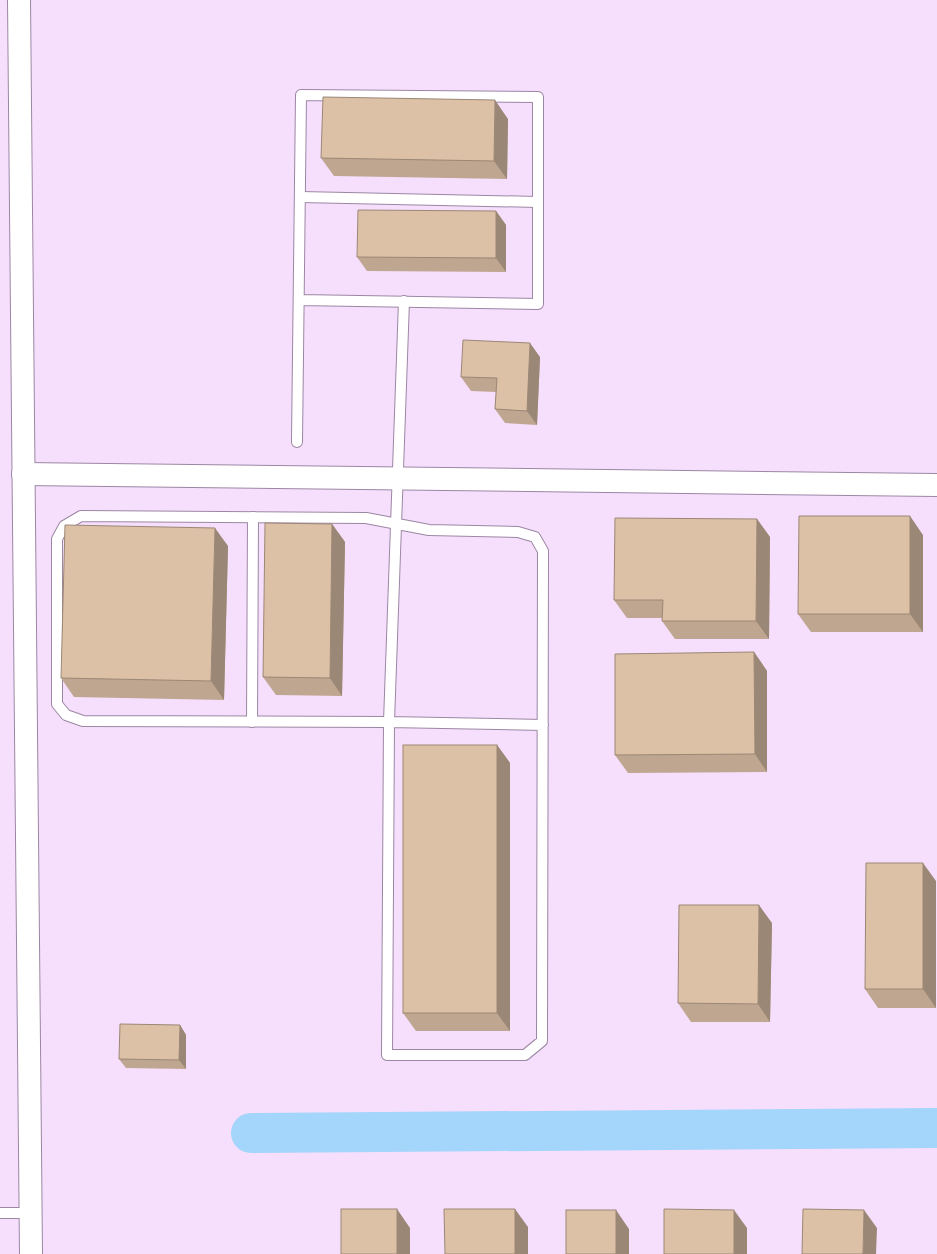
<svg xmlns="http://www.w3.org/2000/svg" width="937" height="1254" font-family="'Varela Round',sans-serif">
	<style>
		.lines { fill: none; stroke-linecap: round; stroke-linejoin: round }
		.river { stroke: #a4d5fb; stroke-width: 40 }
		.lane-casing { stroke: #9c87a3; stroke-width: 12 }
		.secondary-casing { stroke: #9c87a3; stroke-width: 24 }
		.lane { stroke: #fff; stroke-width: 10 }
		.secondary { stroke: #fff; stroke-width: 22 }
		.wall { fill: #bea690 }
		.shaded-wall { fill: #9b8775 }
		.building { fill: #ddc1a7; stroke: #9b8775 }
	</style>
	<rect width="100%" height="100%" fill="#f6dffd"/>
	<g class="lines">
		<polyline class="river" points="251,1133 937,1128"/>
		<defs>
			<g id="lane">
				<polyline points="300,197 538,202"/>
				<polyline points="404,301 389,722 387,1055 525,1055 542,1041 543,551 535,537 518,532 429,530 366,518 81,516 64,526 57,539 57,704 66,715 83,721 389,722 543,725"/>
				<polyline points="297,442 301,95 538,97 538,304 299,300"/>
				<polyline points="252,722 253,517"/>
				<polyline points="0,1213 31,1213"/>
			</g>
			<g id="secondary">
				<polyline points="19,0 31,1254"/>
				<polyline points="23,474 937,485"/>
			</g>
		</defs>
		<use href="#lane" class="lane-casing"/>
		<use href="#secondary" class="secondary-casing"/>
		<use href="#lane" class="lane"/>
		<use href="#secondary" class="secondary"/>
	</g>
	<g class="wall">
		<polygon points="508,119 507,179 334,176 321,158"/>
		<polygon points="496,211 506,225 506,272 367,271 357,257"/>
		<polygon points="540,357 537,425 505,423 495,409 496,392 471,391 461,377"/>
		<polygon points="757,519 770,537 769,639 675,639 662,621 662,618 627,618 614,600"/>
		<polygon points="332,524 345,542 342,696 276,695 263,677"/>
		<polygon points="923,535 923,632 811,632 798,614"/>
		<polygon points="228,546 224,700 74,697 61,678"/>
		<polygon points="754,652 767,671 767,772 628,773 615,755"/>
		<polygon points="497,745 510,763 510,1031 416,1031 403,1013"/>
		<polygon points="936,881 936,1008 878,1008 865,989"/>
		<polygon points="772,923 770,1022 691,1022 678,1003"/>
		<polygon points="180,1025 186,1035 186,1069 126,1068 119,1059"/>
	</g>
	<g class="shaded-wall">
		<polygon points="495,100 508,119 507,179 494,161"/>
		<polygon points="496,211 506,225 506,272 496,258"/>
		<polygon points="530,343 540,357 537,425 527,411"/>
		<polygon points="910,516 923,535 923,632 910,614"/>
		<polygon points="757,519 770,537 769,639 756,621"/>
		<polygon points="332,524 345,542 342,696 330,678"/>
		<polygon points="215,528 228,546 224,700 211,681"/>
		<polygon points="754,652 767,671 767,772 755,754"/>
		<polygon points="497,745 510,763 510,1031 497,1013"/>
		<polygon points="923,863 936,881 936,1008 923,989"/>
		<polygon points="759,905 772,923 770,1022 758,1004"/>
		<polygon points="180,1025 186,1035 186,1069 179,1060"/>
		<polygon points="397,1209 410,1228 410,1254 397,1254"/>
		<polygon points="515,1209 528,1227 528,1254 515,1254"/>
		<polygon points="616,1210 629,1229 629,1254 616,1254"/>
		<polygon points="734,1210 747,1228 747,1254 734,1254"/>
		<polygon points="864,1210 877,1228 876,1254 863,1254"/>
	</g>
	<g class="building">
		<polygon points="323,97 495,100 494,161 321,158"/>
		<polygon points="358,210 496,211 496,258 357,257"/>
		<polygon points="463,340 530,343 527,411 495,409 497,378 461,377"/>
		<polygon points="799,516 910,516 910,614 798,614"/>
		<polygon points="615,518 757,519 756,621 662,621 663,600 614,600"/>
		<polygon points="265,523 332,524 330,678 263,677"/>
		<polygon points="65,525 215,528 211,681 61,678"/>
		<polygon points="754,652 755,754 615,755 615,654"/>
		<rect x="403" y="745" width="94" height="268"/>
		<polygon points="866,863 923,863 923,989 865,989"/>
		<polygon points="679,905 759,905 758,1004 678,1003"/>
		<polygon points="120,1024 180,1025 179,1060 119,1059"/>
		<rect x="341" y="1209" width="56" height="45"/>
		<polygon points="444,1209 515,1209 515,1254 445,1254"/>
		<polygon points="664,1209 734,1210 734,1254 664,1254"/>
		<polygon points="803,1209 864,1210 863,1254 802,1254"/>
		<rect x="566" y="1210" width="50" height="44"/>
	</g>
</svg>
